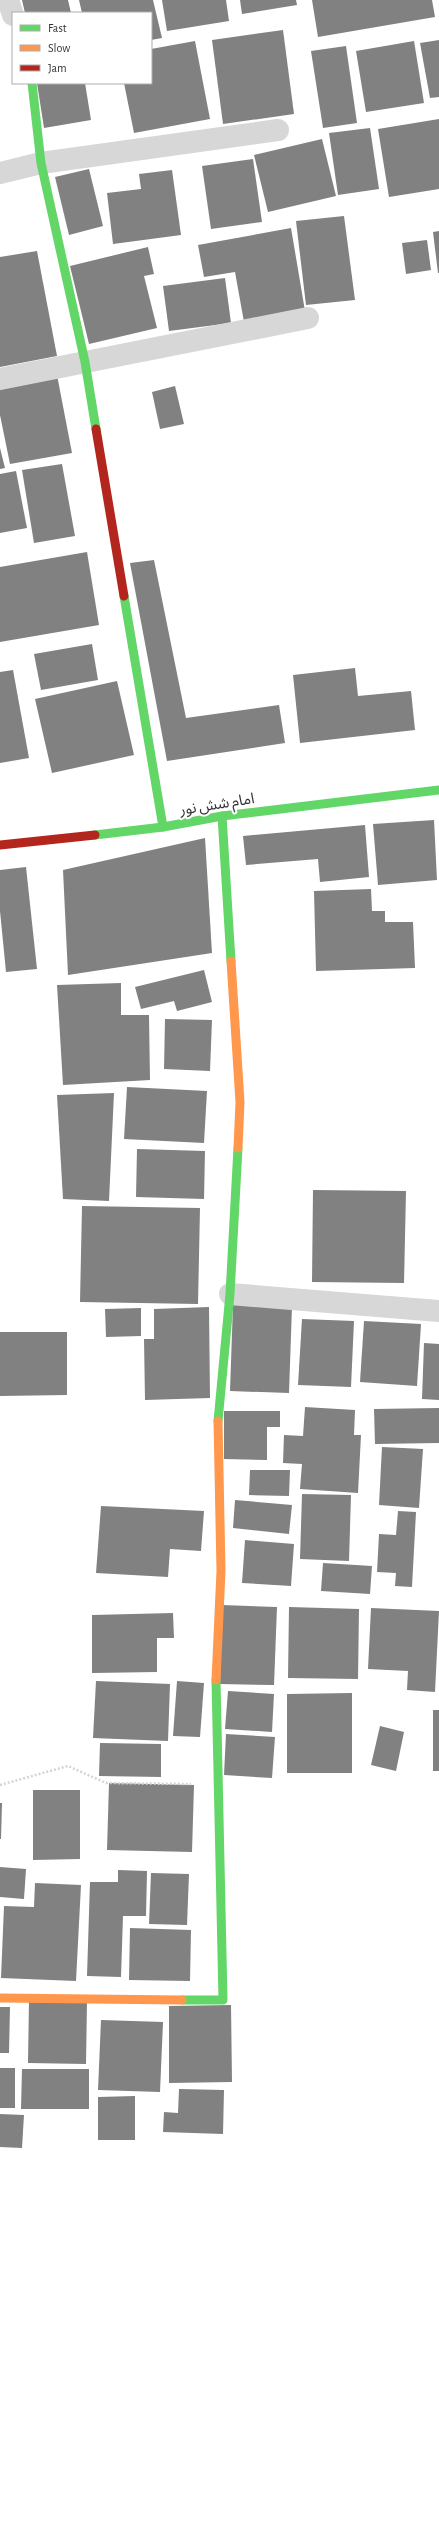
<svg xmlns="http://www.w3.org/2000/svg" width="439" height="2539" font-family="'Alegreya Sans','Noto Sans Arabic',sans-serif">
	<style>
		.building { fill: #818181 }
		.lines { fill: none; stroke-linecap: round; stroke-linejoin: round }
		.path { stroke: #d5d5d5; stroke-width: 2.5; stroke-dasharray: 2 2; stroke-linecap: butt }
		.street { stroke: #d7d7d7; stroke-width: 22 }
		.fast { stroke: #63d668; stroke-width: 9 }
		.slow { stroke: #ff974d; stroke-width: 9 }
		.jam { stroke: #b3261e; stroke-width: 9 }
		.labels { text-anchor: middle; stroke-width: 4; stroke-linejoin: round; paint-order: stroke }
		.street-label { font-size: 15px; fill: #333; stroke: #fff }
	</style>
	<rect width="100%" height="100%" fill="#fff"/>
	<g class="building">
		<polygon points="22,0 68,0 71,13 25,13"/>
		<polygon points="79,0 153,0 162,38 151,40 151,13 82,13"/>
		<polygon points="162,0 226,0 229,21 167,31"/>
		<polygon points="240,0 296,0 297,5 242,14"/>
		<polygon points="312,0 432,0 435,17 318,37"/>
		<polygon points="283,30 294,114 223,124 212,40"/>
		<polygon points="439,40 439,97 430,98 420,43"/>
		<polygon points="195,41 210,119 134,133 124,83 151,83 151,49"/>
		<polygon points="414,41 424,103 366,112 356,51"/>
		<polygon points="346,46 357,123 323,128 311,51"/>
		<polygon points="37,83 85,83 91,120 44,128"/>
		<polygon points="439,119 439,189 389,197 378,129"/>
		<polygon points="370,128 379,189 338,195 329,133"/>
		<polygon points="322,139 336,196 268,212 254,155"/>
		<polygon points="253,159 262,222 211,229 202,166"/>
		<polygon points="89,169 103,226 69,235 55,177"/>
		<polygon points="172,170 181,235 113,244 107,193 141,189 139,174"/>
		<polygon points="344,216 355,300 306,305 296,221"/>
		<polygon points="291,228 305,311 244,322 235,272 204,277 198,245"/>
		<polygon points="439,231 439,273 438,273 433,232"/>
		<polygon points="427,240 431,270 406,274 402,243"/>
		<polygon points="148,247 154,274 144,276 157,328 89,344 70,266"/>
		<polygon points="37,251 57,356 0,367 0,257"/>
		<polygon points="225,278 231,323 169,331 163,286"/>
		<polygon points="57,375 72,453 10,464 0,415 0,386"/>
		<polygon points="175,386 184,424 160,429 152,392"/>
		<polygon points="0,448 5,468 0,469"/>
		<polygon points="62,464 75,536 34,543 22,470"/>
		<polygon points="16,471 27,528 0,533 0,474"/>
		<polygon points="87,552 99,625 0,642 0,567"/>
		<polygon points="154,560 186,718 279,705 285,743 167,761 130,563"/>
		<polygon points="92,644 98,680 41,690 34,654"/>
		<polygon points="355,668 358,696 411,691 415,730 300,743 293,675"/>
		<polygon points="13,670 29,758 0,763 0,672"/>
		<polygon points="117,681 134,755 52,773 35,699"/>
		<polygon points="434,820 437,880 378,885 373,824"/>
		<polygon points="365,825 369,877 320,882 318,859 246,865 243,836"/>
		<polygon points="205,838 212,953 68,975 63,870"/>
		<polygon points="26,867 37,969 6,972 0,911 0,870"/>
		<polygon points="371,889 372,911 385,911 385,922 413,922 415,968 316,971 314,891"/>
		<polygon points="204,970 212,1002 177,1011 174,1001 141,1009 135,987"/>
		<polygon points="121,983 121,1015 149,1015 150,1080 63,1085 57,985"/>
		<polygon points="165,1019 212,1020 210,1071 164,1069"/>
		<polygon points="127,1087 207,1091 204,1143 124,1139"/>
		<polygon points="114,1093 109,1201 63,1199 57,1095"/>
		<polygon points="137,1149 205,1151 204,1199 136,1197"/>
		<polygon points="313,1190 406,1191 404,1283 312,1282"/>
		<polygon points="82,1206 200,1208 198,1304 80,1302"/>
		<polygon points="233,1304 292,1306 289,1393 230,1391"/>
		<polygon points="209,1307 210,1398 145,1400 144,1339 154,1339 154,1309"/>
		<polygon points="141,1308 141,1336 106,1337 105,1309"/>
		<polygon points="302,1319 354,1321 351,1387 298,1385"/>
		<polygon points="364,1321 421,1324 417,1386 360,1382"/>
		<polygon points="0,1332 67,1332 67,1395 0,1396"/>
		<polygon points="424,1343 439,1344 439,1400 422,1399"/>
		<polygon points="305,1407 355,1410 354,1435 361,1435 358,1493 300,1489 302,1464 283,1463 284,1435 303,1436"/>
		<polygon points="439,1408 439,1443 375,1444 374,1409"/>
		<polygon points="224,1411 280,1411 280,1427 267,1427 267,1460 224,1459"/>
		<polygon points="382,1447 423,1449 419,1508 379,1505"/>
		<polygon points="250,1470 290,1470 289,1496 249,1495"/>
		<polygon points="302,1494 351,1495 349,1561 300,1559"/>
		<polygon points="235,1500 292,1505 289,1534 233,1528"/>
		<polygon points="101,1506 204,1511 201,1551 170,1549 168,1577 96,1573"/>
		<polygon points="398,1511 416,1512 412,1587 395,1586 396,1573 377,1572 379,1534 396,1535"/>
		<polygon points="245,1540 294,1544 291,1586 242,1583"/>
		<polygon points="323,1563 372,1566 370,1594 321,1591"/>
		<polygon points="222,1605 277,1607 274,1685 220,1684"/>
		<polygon points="289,1607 359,1609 358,1679 288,1678"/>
		<polygon points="371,1608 439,1611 435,1692 407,1690 408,1671 368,1669"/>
		<polygon points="173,1613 174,1638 157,1638 157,1672 92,1673 92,1615"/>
		<polygon points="96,1681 170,1684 168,1741 93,1738"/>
		<polygon points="177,1681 204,1683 200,1737 173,1736"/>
		<polygon points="228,1691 274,1694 272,1732 225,1729"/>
		<polygon points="352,1693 352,1773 287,1773 287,1694"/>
		<rect x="433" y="1710" width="6" height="61"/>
		<polygon points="380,1726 404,1732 396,1771 371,1765"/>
		<polygon points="226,1734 275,1737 272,1778 224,1775"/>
		<polygon points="100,1743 161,1744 161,1777 99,1776"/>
		<polygon points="109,1783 194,1785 192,1852 107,1850"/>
		<polygon points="33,1790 80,1790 80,1859 33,1860"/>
		<polygon points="0,1803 2,1803 1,1839 0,1839"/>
		<polygon points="0,1867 26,1869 24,1899 0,1897"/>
		<polygon points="118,1870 147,1871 146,1916 123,1916 121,1977 87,1976 90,1882 118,1882"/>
		<polygon points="151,1873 189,1874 187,1925 149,1924"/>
		<polygon points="35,1883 81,1885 76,1981 1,1978 4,1906 34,1907"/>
		<polygon points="130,1928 191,1930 190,1981 129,1980"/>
		<polygon points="29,2000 87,2001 86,2064 28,2063"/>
		<polygon points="231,2005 232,2082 169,2083 169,2006"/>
		<polygon points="0,2007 10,2007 9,2053 0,2053"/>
		<polygon points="101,2020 163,2022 160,2092 98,2090"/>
		<rect x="0" y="2068" width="15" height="40"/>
		<polygon points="22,2069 89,2069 89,2109 21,2109"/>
		<polygon points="179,2089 224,2090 223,2134 163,2132 164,2112 178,2113"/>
		<polygon points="135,2096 135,2140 98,2140 98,2097"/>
		<polygon points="0,2114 24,2115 22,2148 0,2147"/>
	</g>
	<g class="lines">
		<polyline class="path" points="0,1785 68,1766 106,1783 191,1784"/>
		<g class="street">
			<polyline points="8,0 13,15"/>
			<polyline points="0,173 41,163 278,130"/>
			<polyline points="0,379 308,318"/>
			<polyline points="230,1294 439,1311"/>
		</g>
		<g class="fast">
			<polyline points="32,83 41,163 85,362 96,429"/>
			<polyline points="124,596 163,827"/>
			<polyline points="222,816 231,961"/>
			<polyline points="95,835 163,827 222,816 439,790"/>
			<polyline points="218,1421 230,1294 238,1148"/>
			<polyline points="182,2000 223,2000 216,1680"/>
		</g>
		<g class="slow">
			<polyline points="231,961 240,1102 238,1148"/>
			<polyline points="216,1680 221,1571 218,1421"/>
			<polyline points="0,1998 182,2000"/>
		</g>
		<g class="jam">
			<polyline points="96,429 124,596"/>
			<polyline points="0,845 95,835"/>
		</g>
	</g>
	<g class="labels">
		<g class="street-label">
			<text transform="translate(217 804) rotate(-9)" y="5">امام شش نور</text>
		</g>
	</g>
	<rect x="12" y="12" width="140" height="72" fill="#ffffff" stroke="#adadad"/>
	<rect x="20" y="25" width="20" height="6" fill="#63d668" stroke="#adadad"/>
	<text x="48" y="32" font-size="12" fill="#333333">Fast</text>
	<rect x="20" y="45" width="20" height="6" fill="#ff974d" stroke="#adadad"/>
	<text x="48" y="52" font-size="12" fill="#333333">Slow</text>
	<rect x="20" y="65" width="20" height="6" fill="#b3261e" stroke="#adadad"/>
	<text x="48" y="72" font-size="12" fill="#333333">Jam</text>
</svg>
